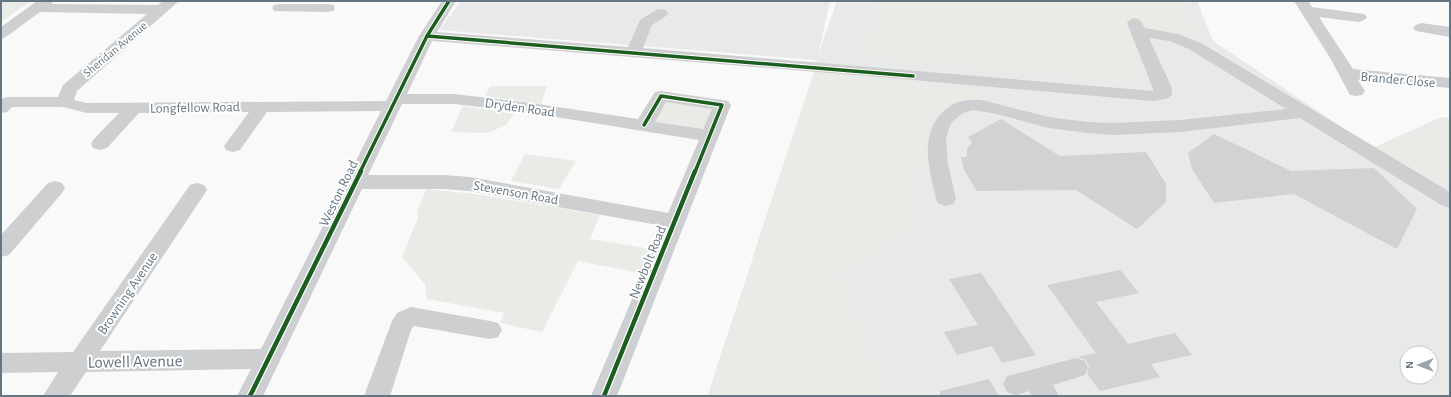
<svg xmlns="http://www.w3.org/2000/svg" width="1451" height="397" font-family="'Alegreya Sans',sans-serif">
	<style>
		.built { fill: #e8e9e9; fill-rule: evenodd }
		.green { fill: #e8ebe6 }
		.building { fill: #d0d2d3 }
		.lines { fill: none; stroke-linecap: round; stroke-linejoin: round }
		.minor { fill: #cecfd0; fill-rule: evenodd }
		.cycleway-far1-casing { stroke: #fff; stroke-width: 5.5 }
		.cycleway-casing { stroke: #fff; stroke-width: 7 }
		.cycleway-far1 { stroke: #1b5e20; stroke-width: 3.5 }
		.cycleway { stroke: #1b5e20; stroke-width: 4.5 }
		.labels { text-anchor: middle; stroke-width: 4; stroke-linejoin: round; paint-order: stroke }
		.far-street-label { font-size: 12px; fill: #657683; stroke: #fff }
		.street-label { font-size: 14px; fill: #657683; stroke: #fff }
		.near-street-label { font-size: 17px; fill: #657683; stroke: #fff }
	</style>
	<rect width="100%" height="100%" fill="#f9f9f9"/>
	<path class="built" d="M461,1H830L818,55L837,1H1197L1213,41L1373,148L1441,117L1450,118V396H708L717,366L814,75L817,60L439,30ZM1407,353H1431V377H1407Z"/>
	<g class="green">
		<polygon points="1,1 31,1 1,22"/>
		<polygon points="879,1 1183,1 1197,38 1138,28 1130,83 917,63 865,55"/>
		<polygon points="814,72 985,91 985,94 929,120 911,228 839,275 886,396 711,396 759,238"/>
		<polygon points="490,86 547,86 541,104 485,96"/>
		<polygon points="663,101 708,105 713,109 704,127 700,129 659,124 655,122"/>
		<polygon points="463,106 514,114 506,125 488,133 451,132"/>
		<polygon points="1444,122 1450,123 1450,171 1429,181 1373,148"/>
		<polygon points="525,154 576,161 559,189 511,181"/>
		<polygon points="426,189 475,194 600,215 590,239 652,249 641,273 578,261 542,332 500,323 504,313 427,299 425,284 402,257 418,218 417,212"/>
	</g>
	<g class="building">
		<polygon points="1001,119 1060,156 1146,152 1166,184 1166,202 1137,229 1076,190 977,191 964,170 961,157 967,157 967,149 972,142 968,137"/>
		<polygon points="1214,134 1291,171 1374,168 1417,209 1397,249 1294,194 1214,203 1192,169 1188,153"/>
		<polygon points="1120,270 1139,293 1096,302 1128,344 1175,333 1192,355 1151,364 1160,377 1100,391 1087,374 1089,367 1086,360 1078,357 1096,353 1047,285"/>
		<polygon points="981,273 1036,355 1002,363 992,346 957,355 944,332 978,325 949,279"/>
		<polygon points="989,379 999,396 940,396 940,391"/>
	</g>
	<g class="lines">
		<g class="minor">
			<path d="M37,1H53L51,4L158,5L163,1H179L77,91L74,100L87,103L386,101L419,36L442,1H456L437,32L628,47L640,20L656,10L661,9L666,10L668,13L666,16L652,25L643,48L1154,91L1127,23L1130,20L1135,18L1140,20L1145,28L1178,34L1201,43L1450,192V208L1443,206L1300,118L1180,132L1113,135L1087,133L1049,128L992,113L973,110L963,113L953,121L949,128L946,139L948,164L956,199L953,204L946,206L939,204L936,199C929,168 918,132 946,109C957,100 969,99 982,100L1049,117L1087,122L1113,123L1180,120L1286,109L1189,49L1169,41L1149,38L1172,88V94L1169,98L1153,101L879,77L432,41L407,94H454L531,103L638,119L655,92L661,91L722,100L728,101L731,105L617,396H591L663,226L470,191L444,189H362L263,396H237L251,369L86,372L70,396H43L58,372L1,373V353L73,352L190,185L197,183L204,185L207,190L100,351L261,349L381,111L267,112L240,150L233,152L226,150L224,146L249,112L139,113L107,148L100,150L93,148L91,144L93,140L119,113H87L63,107H12L7,112L1,113V99L8,97H58L63,85L147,14L40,12L6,37L1,39V27ZM666,102L712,109L703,129L655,122ZM402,104H454L531,113L699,140L668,213L470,177L444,175H368Z"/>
			<polygon points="1294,1 1308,1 1312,7 1364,14 1367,17 1364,20 1359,22 1319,17 1353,69 1450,78 1450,88 1358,80 1365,91 1362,95 1356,96 1350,95 1329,56"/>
			<polygon points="279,4 328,4 333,5 335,8 333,11 328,12 274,11 272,8 274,5"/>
			<polygon points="1421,23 1450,27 1450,37 1416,31 1413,28 1416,25"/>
			<polygon points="55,181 62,183 65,188 62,193 9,255 1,257 1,235 48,183"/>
			<polygon points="411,307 490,321 498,323 502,330 498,337 490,339 414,326 411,330 390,396 364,396 392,321 397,313"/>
			<polygon points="1076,358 1085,361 1088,368 1085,375 1053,385 1059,396 1032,396 1029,391 1016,395 1007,392 1003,384 1007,376"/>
		</g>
		<defs>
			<g id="cycleway-far1">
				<polyline points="427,36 913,76"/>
				<polyline points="644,125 661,96 722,105 695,172"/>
				<polyline points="360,172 427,36 449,1"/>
			</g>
			<g id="cycleway">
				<polyline points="250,396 361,171"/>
				<polyline points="604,396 695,171"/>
			</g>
		</defs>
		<use href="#cycleway-far1" class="cycleway-far1-casing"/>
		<use href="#cycleway" class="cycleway-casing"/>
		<use href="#cycleway-far1" class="cycleway-far1"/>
		<use href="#cycleway" class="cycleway"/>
	</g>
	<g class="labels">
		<g class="far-street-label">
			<text transform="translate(115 49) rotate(-40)" y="4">Sheridan Avenue</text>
		</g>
		<g class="street-label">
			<text transform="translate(1398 79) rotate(5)" y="5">Brander Close</text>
			<text transform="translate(195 107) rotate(-1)" y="5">Longfellow Road</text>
			<text transform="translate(520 107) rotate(8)" y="5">Dryden Road</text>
			<text transform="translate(516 192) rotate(10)" y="5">Stevenson Road</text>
			<text transform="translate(338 193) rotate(-64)" y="5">Weston Road</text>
			<text transform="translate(647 262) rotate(-68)" y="5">Newbolt Road</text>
			<text transform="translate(127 293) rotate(-56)" y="5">Browning Avenue</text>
		</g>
		<g class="near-street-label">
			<text transform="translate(135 361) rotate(-1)" y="6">Lowell Avenue</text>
		</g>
	</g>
	<rect width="1451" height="397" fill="none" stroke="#657683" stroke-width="4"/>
	<g transform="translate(1419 365) rotate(270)"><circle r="19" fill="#ffffff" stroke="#c1c8cd"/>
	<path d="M0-3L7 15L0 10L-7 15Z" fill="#99a4ac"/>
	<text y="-6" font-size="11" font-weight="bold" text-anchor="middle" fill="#657683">N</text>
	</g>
</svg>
